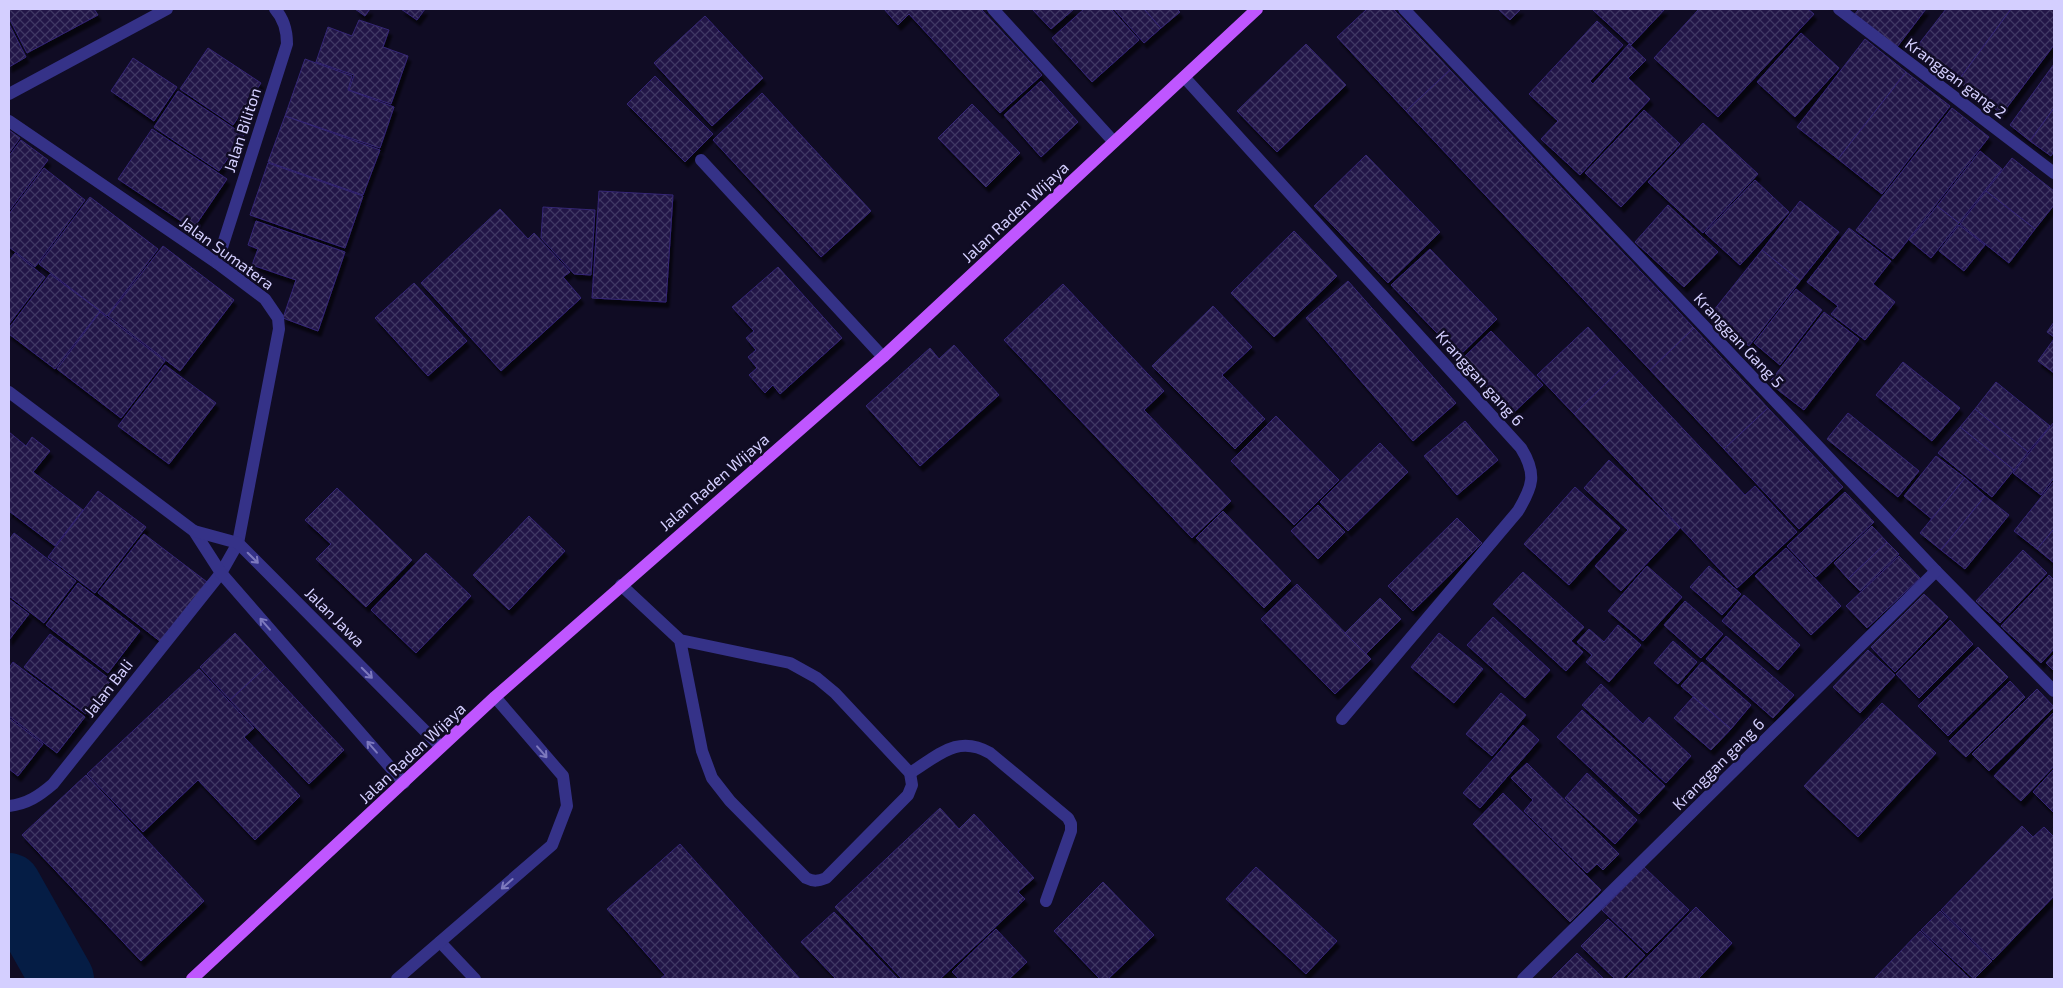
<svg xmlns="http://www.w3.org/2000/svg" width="2063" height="988" font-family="'Exo 2',sans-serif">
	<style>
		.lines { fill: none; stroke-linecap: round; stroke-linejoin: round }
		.river { stroke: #051d45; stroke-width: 64 }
		.building { fill: url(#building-cross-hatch); stroke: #352675; filter: url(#shadow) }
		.minor { stroke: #353288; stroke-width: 12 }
		.major { stroke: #bf56ff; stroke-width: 12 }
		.oneway { stroke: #7d79be }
		.labels { text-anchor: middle; stroke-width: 5; stroke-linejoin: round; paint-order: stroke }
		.street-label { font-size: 16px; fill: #d4cfff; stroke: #100c24 }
	</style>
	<defs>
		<pattern id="building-cross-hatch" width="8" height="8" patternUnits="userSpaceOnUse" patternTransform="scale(1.25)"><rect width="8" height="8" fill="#201647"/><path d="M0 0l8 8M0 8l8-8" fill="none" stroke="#403763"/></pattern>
		<filter id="shadow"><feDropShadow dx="3" dy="5.5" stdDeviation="1" flood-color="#0009"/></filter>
	</defs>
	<rect width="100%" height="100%" fill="#100c24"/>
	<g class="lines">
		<polyline class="river" points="9,885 62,979"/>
	</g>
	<g class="building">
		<polygon points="9,9 94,9 98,15 27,53 9,18"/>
		<polygon points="355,9 370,9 365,16"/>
		<polygon points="401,9 425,9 417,20"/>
		<polygon points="884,9 981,9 1042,75 1000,113 909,14 898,25"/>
		<polygon points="1032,9 1074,9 1051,29"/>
		<polygon points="1084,9 1111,9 1139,40 1092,82 1052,38"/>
		<polygon points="1114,9 1144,9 1161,28 1144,43"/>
		<polygon points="1144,9 1177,9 1180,12 1161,28"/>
		<polygon points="1367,9 1393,9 1450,70 1406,111 1337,37"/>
		<polygon points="1498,9 1521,9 1510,20"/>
		<polygon points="1592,9 1665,9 1631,45"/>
		<polygon points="1699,9 1808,9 1814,14 1718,117 1654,58"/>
		<polygon points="1859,9 1926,9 1897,47 1854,15"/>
		<polygon points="1946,9 2011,9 1958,81 1915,49"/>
		<polygon points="2011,9 2054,9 2054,45 2002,114 1958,81"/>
		<polygon points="705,16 763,78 712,126 654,63"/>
		<polygon points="359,20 389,30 383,47 408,56 391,104 349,90 354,75 316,62 328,27 352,36"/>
		<polygon points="1597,21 1623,45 1590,81 1593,84 1629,44 1646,60 1628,78 1650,99 1580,175 1541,139 1558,121 1529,94"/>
		<polygon points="9,24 26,57 9,67"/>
		<polygon points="1801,33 1839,68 1795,117 1757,82"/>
		<polygon points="1865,39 1906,72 1838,159 1797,127"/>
		<polygon points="1306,44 1346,85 1277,152 1237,111"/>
		<polygon points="208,48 261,83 233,125 180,89"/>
		<polygon points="133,58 177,87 154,121 111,91"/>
		<polygon points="305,59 352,76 348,90 394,107 380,148 285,116"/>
		<polygon points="2054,64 2054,108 2030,141 2010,125"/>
		<polygon points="1450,70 1694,328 1650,370 1406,111"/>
		<polygon points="1906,72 1950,106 1882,194 1838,159"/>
		<polygon points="655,76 713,134 685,162 627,104"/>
		<polygon points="1041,81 1078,122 1041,157 1004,115"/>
		<polygon points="178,91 244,135 219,171 154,127"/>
		<polygon points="762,93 871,211 821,257 713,140"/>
		<polygon points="972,104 1020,153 986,187 938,138"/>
		<polygon points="1952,108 1989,137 1893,259 1856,230"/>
		<polygon points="2054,108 2054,151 2051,156 2030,141"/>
		<polygon points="1644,110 1680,144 1621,207 1585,173"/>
		<polygon points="285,116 380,150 363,195 268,162"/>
		<polygon points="1703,123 1758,174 1703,233 1648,182"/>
		<polygon points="152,129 227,179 193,229 118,179"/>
		<polygon points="9,130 20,138 9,153"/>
		<polygon points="21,140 48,160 9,211 9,156"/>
		<polygon points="1980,151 2002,169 1959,223 1937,206"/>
		<polygon points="1366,155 1440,232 1388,283 1314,206"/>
		<polygon points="2012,158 2054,191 2054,205 2035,229 1986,191"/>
		<polygon points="268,163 363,196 345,248 250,215"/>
		<polygon points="44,168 85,200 35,267 9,247 9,214"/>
		<polygon points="1755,180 1789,212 1740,265 1705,233"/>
		<polygon points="599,191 673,195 666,302 592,298"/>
		<polygon points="1986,191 2035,229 2009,263 1960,224"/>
		<polygon points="90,197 158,249 107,316 39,264"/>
		<polygon points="1800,201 1839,232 1800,281 1762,250"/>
		<polygon points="1668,205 1718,252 1684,287 1635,242"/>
		<polygon points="1937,206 1959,223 1931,258 1909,240"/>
		<polygon points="543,207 595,210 591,275 574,274 541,238"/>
		<polygon points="500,209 528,239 534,233 570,272 563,277 581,298 501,371 421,283"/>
		<polygon points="256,221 345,252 318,331 283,318 296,280 252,265 258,249 248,245"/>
		<polygon points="1959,225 1985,245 1964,271 1939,251"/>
		<polygon points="1849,228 1891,261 1873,284 1895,302 1865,340 1831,314 1838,306 1807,282"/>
		<polygon points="1294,231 1337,276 1274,337 1231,293"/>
		<polygon points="163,246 234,300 180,371 108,316"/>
		<polygon points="1430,249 1497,319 1459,356 1391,285"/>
		<polygon points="1762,250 1800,281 1749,346 1710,315"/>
		<polygon points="15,253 45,277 9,324 9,261"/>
		<polygon points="778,267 842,338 780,394 773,385 765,393 749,375 757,368 748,357 756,350 746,338 754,331 732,307"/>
		<polygon points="50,274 100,311 55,369 9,334 9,328"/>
		<polygon points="1348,281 1456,403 1413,441 1306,318"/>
		<polygon points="414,283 467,341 428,376 375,318"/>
		<polygon points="1063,284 1164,391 1144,410 1231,501 1192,538 1004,340"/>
		<polygon points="1796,289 1822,310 1780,365 1754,343"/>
		<polygon points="1213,306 1252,347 1222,375 1265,419 1235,449 1152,366"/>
		<polygon points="100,312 165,361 121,418 57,369"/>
		<polygon points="1824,312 1859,339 1804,410 1769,383"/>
		<polygon points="2054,322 2054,337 2047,332"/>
		<polygon points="1588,327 1624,366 1574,414 1537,375"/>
		<polygon points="1694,328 1768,408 1724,449 1650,370"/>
		<polygon points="1491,331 1543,385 1512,414 1461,360"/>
		<polygon points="2054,339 2054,373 2038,361"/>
		<polygon points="954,345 999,395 920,466 866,406 930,348 939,359"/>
		<polygon points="1903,362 1960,408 1932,441 1876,395"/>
		<polygon points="165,365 216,403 169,464 118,426"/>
		<polygon points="1624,366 1745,495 1755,486 1797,532 1737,588 1574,414"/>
		<polygon points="1996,382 2050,426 2028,452 1975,409"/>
		<polygon points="1768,408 1843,487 1799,529 1724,449"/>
		<polygon points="1975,409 2028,452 2014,470 1960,427"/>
		<polygon points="1848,413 1919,471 1898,497 1827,439"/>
		<polygon points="1276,416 1339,480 1294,525 1231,461"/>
		<polygon points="1465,421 1498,460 1457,495 1424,456"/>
		<polygon points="2054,422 2054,478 2041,495 2013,473"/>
		<polygon points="1960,427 2014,470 1992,497 1938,453"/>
		<polygon points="9,432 26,446 32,437 50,451 33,472 83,510 55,546 9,511"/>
		<polygon points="1380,443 1408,472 1348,531 1320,502"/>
		<polygon points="1936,456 1965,478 1932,519 1904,496"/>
		<polygon points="1609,460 1680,528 1621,591 1595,566 1628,530 1584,488"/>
		<polygon points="1965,478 1985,496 1941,550 1920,533"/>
		<polygon points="2054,481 2054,529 2037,549 2014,531"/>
		<polygon points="1575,487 1620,528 1569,585 1524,544"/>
		<polygon points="337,488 412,560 366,607 316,559 331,544 305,520"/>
		<polygon points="98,491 146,527 95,593 48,557"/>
		<polygon points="1845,492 1874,522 1816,577 1787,546"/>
		<polygon points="1985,496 2009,515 1965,569 1941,550"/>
		<polygon points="1318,505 1345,532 1318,559 1291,531"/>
		<polygon points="1223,511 1291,581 1264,608 1196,538"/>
		<polygon points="529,516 565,551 509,610 473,575"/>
		<polygon points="1457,518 1482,543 1413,611 1388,586"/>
		<polygon points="1872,526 1887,542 1848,579 1834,563"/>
		<polygon points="2054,529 2054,563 2037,549"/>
		<polygon points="14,533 76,581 44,623 9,596 9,540"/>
		<polygon points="144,534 207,582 161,642 98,593"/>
		<polygon points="1887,542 1899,554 1860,591 1848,579"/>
		<polygon points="1786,548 1841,606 1811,635 1755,576"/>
		<polygon points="2023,550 2047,573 2000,623 1976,601"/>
		<polygon points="426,553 471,596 416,653 371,610"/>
		<polygon points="1899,556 1920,578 1867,628 1846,606"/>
		<polygon points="1647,566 1682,597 1643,641 1608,611"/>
		<polygon points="1709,566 1741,594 1722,615 1690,587"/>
		<polygon points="1523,572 1584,627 1571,641 1583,652 1566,671 1493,604"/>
		<polygon points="2049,575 2054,580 2054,649 2041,663 2001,626"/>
		<polygon points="78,583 140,631 108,673 46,625"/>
		<polygon points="1297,584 1371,659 1335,694 1261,619"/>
		<polygon points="1924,594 1948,617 1895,672 1871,647"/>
		<polygon points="1744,595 1800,645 1778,670 1722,621"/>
		<polygon points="1380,598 1401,619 1366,654 1345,633"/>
		<polygon points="9,599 29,614 9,640"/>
		<polygon points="1685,601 1723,634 1701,658 1664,625"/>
		<polygon points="1493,617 1550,670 1525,698 1467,645"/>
		<polygon points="1950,620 1973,644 1919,698 1896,674"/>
		<polygon points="1618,625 1641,645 1609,682 1586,662 1592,655 1577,642 1589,629 1604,642"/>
		<polygon points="235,633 266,667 230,700 200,667"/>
		<polygon points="1439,633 1483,669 1454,703 1411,667"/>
		<polygon points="50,634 111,680 86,714 24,667"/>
		<polygon points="1726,636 1794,695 1773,718 1706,659"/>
		<polygon points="1673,641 1697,662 1678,684 1654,663"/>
		<polygon points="1978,647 2008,677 1948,736 1918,706"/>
		<polygon points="1868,650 1895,675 1860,713 1833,687"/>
		<polygon points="2054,654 2054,671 2046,663"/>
		<polygon points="13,662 85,717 57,753 9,716 9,668"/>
		<polygon points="1702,662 1751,705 1731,729 1681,686"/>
		<polygon points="266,667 344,750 309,784 230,700"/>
		<polygon points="199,669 254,728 244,737 300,796 255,840 198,780 143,832 87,774"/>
		<polygon points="2010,681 2025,697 1966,757 1949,741"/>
		<polygon points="1601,684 1643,724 1649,717 1691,756 1666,783 1582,705"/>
		<polygon points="2037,689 2054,707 1989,771 1972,754"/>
		<polygon points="1501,693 1526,715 1492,756 1466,734"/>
		<polygon points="1693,697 1731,729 1711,750 1674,718"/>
		<polygon points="1882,703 1936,753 1858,837 1804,786"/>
		<polygon points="1582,710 1665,786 1639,814 1557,737"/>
		<polygon points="2054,712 2054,766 2021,801 1994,776"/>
		<polygon points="9,718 43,744 18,776 9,769"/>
		<polygon points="1523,725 1539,740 1480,808 1463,793"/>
		<polygon points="1527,763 1619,854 1603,870 1597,864 1587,873 1524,811 1533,800 1511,778"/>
		<polygon points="2054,769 2054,813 2033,792"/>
		<polygon points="1587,773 1637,820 1615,844 1565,798"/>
		<polygon points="86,775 204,901 141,961 22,835"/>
		<polygon points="1503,793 1601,890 1570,922 1473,824"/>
		<polygon points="940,808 959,829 974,814 1034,878 1018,892 1025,899 940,979 902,979 835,907"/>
		<polygon points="2022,826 2033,837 2044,827 2054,837 2054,896 1993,960 1941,910"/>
		<polygon points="680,844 800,979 660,979 665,975 607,909"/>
		<polygon points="1256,867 1337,941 1306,974 1226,899"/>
		<polygon points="1644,867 1689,910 1647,953 1602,910"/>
		<polygon points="1103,882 1154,935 1108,979 1100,979 1054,931"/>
		<polygon points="1696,907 1732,943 1698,979 1626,979"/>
		<polygon points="1940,911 1992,961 1974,979 1921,930"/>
		<polygon points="834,912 898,979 836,979 801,942"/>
		<polygon points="1608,919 1645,955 1622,979 1615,979 1581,946"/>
		<polygon points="996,929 1027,962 1009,979 959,979 952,972"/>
		<polygon points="1920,931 1970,979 1874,979"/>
		<polygon points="1577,953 1604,979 1551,979"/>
	</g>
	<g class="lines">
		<g class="minor">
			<polyline points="993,9 1114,142"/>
			<polyline points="1404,9 1936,571 2054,691"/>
			<polyline points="1839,9 2054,173"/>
			<path d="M1185,78L1521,448C1537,474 1533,486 1518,511L1342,719"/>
			<polyline points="9,94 167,9"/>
			<path d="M9,121L217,263L265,299L278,318L279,329L238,543L221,573L53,784C39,796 27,804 9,806"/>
			<polyline points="701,160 883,357"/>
			<path d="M217,263L287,44C287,30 284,19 275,9"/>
			<polyline points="9,392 194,531 221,573 404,783"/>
			<polyline points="194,531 238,543 441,747"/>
			<path d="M621,585L680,640L790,663L817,678L835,693L910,773L912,785L908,795L826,878C818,881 814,882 806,878L730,801L712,778L702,751L680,640"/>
			<path d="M910,773C938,756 957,734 990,753L1068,818L1071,824V831L1046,901"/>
			<polyline points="440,942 475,979"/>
			<polyline points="397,979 552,845 567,806 563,776 495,697"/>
			<polyline points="1523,979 1936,571"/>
		</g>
		<polyline class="major" points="192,979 495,697 883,357 1257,9"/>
	</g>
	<defs><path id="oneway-shaft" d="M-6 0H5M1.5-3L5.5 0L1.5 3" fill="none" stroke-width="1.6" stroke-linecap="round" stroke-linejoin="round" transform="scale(1.25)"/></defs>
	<g class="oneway">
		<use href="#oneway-shaft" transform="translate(253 558) rotate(45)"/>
		<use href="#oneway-shaft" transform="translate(265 624) rotate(-131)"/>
		<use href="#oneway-shaft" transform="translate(367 673) rotate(45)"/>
		<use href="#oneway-shaft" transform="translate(372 747) rotate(-131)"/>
		<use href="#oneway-shaft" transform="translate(542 752) rotate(49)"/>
		<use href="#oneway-shaft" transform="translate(507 884) rotate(139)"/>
	</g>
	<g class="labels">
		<g class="street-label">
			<text transform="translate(1956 78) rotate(37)" y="6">Kranggan gang 2</text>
			<text transform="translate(242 130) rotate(-72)" y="6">Jalan Biliton</text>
			<text transform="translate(1015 212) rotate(-43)" y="6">Jalan Raden Wijaya</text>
			<text transform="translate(227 253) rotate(36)" y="6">Jalan Sumatera</text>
			<text transform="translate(1739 340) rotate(47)" y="6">Kranggan Gang 5</text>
			<text transform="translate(1480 378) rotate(48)" y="6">Kranggan gang 6</text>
			<text transform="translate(714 482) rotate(-41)" y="6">Jalan Raden Wijaya</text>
			<text transform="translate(335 617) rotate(45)" y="6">Jalan Jawa</text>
			<text transform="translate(108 688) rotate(-52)" y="6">Jalan Bali</text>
			<text transform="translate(412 753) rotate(-43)" y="6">Jalan Raden Wijaya</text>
			<text transform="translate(1718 764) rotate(-45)" y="6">Kranggan gang 6</text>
		</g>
	</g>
	<rect width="2063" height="988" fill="none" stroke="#d4cfff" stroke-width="20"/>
</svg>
